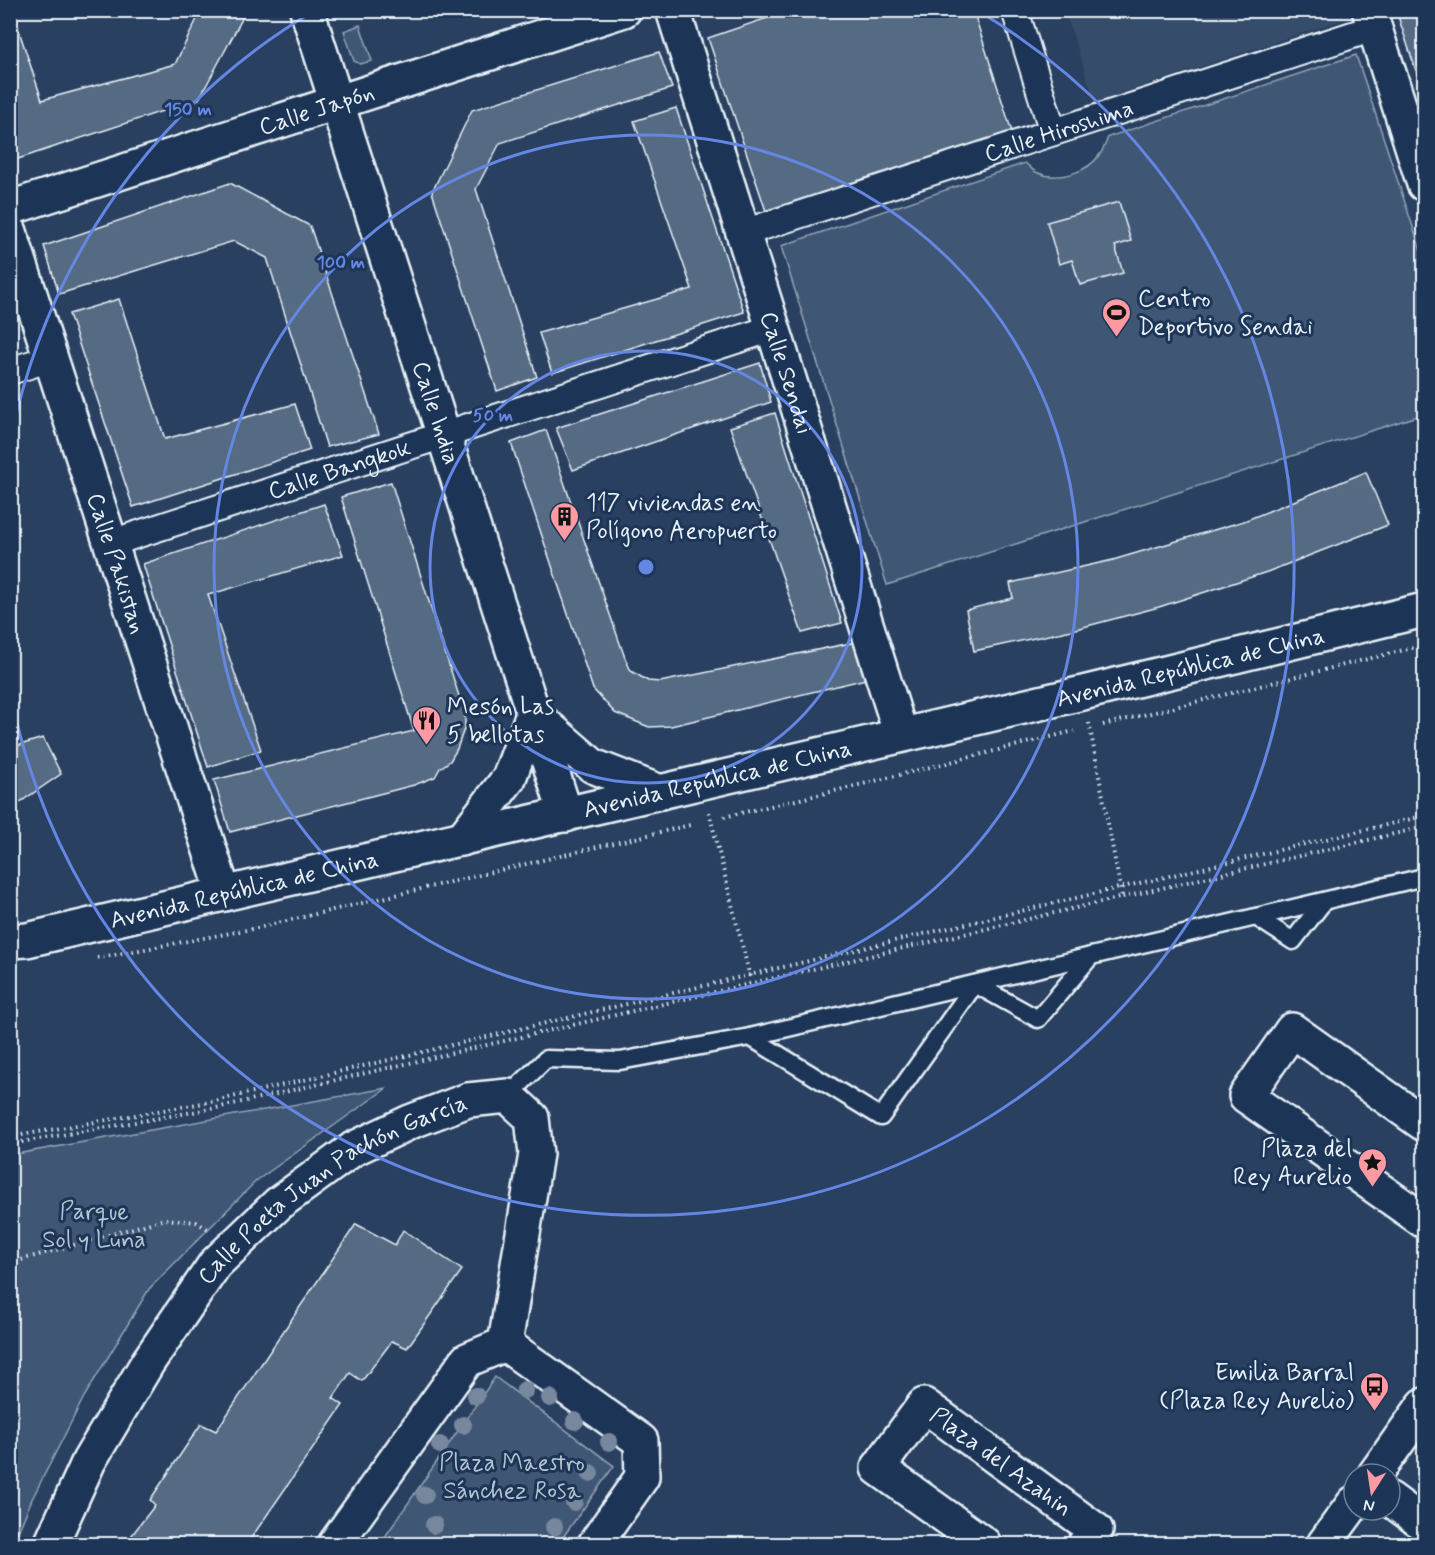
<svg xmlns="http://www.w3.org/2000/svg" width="1435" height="1555" font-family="Mynerve,sans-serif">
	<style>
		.built { fill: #364d6b }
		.green { fill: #415774; stroke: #94a4b6; stroke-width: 1.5 }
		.building { fill: #556a83; stroke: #e8f1f8; stroke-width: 1.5 }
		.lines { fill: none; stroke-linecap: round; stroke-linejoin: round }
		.service-casing { stroke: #e8f1f8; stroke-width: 21 }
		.pedestrian-casing { stroke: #e8f1f8; stroke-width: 30 }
		.minor-casing { stroke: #e8f1f8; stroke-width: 38 }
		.path { stroke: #e8f1f8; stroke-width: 4; stroke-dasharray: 1.5 4.5; stroke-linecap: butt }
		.service { stroke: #1d3557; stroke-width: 16 }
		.pedestrian { stroke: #1d3557; stroke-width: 26 }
		.minor { stroke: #1d3557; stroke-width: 33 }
		.tree { fill: #77889e }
		.ring { fill: none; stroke: #6487e3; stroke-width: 3 }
		.labels { text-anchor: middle; stroke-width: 6; stroke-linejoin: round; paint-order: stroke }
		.street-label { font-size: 24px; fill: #e8f1f8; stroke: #1d3557 }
		.poi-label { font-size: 24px; fill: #e8f1f8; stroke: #1d3557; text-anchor: start }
		.park-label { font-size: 24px; fill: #b6c3d0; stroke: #1d3557 }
		.centre { fill: #6487e3; stroke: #1d3557; stroke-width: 3 }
		.ring-label { font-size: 18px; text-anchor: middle; font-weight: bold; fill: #6487e3; stroke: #1d3557; stroke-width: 6; stroke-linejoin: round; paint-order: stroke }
	</style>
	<rect width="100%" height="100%" fill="#294061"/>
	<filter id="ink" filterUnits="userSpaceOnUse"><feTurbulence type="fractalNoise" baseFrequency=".0167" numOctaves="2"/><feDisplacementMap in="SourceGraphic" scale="12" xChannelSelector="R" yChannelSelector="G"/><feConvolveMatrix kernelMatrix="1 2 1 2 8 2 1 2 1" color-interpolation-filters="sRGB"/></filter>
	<g filter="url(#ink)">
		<polygon class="built" points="1341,10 1344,19 1095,102 1065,11"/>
		<g class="green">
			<polygon points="360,25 372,61 360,64 354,61 344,31"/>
			<path d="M1356,55L1424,260V414L887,585L781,246L1025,163C1029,166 1032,170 1036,172C1057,182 1088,173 1100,154C1104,149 1106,142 1108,137Z"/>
			<polygon points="387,1088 256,1181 149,1289 84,1397 32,1499 13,1544 11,1544 11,1155"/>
			<polygon points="495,1377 614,1466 558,1544 380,1544"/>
		</g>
		<g class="building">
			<polygon points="10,10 12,10 42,100 175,64 197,19 195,10 240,10 243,17 199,99 15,160 10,147"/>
			<polygon points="428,10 471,10 445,19"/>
			<polygon points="791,10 973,10 1012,132 766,211 708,38"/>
			<polygon points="1396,10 1424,10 1424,95"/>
			<polygon points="659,52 672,88 500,143 476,189 537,377 497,391 432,192 472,110"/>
			<polygon points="676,108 744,312 552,373 539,333 692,289 634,121"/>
			<polygon points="230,183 310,226 379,434 327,447 267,258 234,241 59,294 44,246"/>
			<polygon points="1119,202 1131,241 1115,246 1123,273 1080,285 1072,260 1059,264 1047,222"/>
			<polygon points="119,299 165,439 295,404 310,450 133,507 69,314"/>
			<polygon points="760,363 771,402 573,470 556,428"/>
			<polygon points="775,413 842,623 802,633 730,427"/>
			<polygon points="546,430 625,658 631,671 648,681 660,682 856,642 866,679 671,726 649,727 615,713 593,689 511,443"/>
			<polygon points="1366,472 1388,525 1267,572 1159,607 1072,630 974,651 966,610 1013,598 1010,583 1113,560 1244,521"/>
			<polygon points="391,482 465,715 465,726 457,749 450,761 440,768 435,777 414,785 230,832 214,780 414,731 341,497"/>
			<polygon points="324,504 343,555 208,595 261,750 208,767 143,564"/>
			<polygon points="43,738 61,774 10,809 10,748"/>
			<polygon points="356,1224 395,1245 403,1230 462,1270 407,1348 392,1341 362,1381 350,1373 333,1398 343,1405 247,1544 125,1544 155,1505 150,1500 201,1424 216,1431"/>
		</g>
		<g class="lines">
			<defs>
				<g id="service">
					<polyline points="1256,917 1293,941 1324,901"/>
					<polyline points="750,1037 881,1117 975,984 1038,1019 1091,956"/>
					<polyline points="508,1096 546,1059 620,1061 750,1037 1424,877"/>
				</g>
				<g id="pedestrian">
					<polyline points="1015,10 1053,132"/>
					<path id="s1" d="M743,233L1374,28"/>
					<polyline points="10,371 51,358"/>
					<path id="s2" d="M111,543L773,328"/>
				</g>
				<g id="minor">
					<path id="s3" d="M307,10L566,815"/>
					<path id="s4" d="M673,10L901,735"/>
					<polyline points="1369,10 1424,184"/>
					<path id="s5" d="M10,208L624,10"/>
					<path id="s6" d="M10,232L224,894"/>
					<polyline points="462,839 509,778 533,714 593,766 660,792"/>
					<path id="s7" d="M10,941L27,940L1083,693L1424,610"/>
					<polyline points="1424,1124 1292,1030 1246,1096 1424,1221"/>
					<polyline points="505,1344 641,1441 642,1477 595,1544"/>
					<polyline points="1375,1474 1424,1405"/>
					<polyline points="1390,1499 1424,1524"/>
					<path id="s8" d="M51,1544L89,1461L148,1362L215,1264L279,1203L353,1149L410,1122L468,1100L508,1096L532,1118L536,1154L505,1344"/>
					<polyline points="335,1544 467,1360 505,1344"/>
					<path id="s9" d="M984,1544L878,1468L924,1405L1096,1530L1085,1544"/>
					<polyline points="1324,1544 1354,1503"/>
				</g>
			</defs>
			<use href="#service" class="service-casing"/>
			<use href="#pedestrian" class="pedestrian-casing"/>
			<use href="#minor" class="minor-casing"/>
			<g class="path">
				<polyline points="1089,723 1122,897"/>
				<polyline points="1103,725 1424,645"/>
				<polyline points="709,812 750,977"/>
				<polyline points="724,817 847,788 1074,731"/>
				<polyline points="97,958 257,928 690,825"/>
				<polyline points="10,1137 215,1101 1424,816"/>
				<polyline points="10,1144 216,1108 1424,827"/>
				<polyline points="10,1263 165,1219 196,1222 208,1229"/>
			</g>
			<use href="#service" class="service"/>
			<use href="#pedestrian" class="pedestrian"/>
			<use href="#minor" class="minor"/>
		</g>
		<g class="tree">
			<circle cx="525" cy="1390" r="9"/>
			<circle cx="476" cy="1396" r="9"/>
			<circle cx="550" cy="1398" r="9"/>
			<circle cx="575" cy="1421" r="9"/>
			<circle cx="463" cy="1425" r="9"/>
			<circle cx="609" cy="1442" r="9"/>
			<circle cx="440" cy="1445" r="9"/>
			<circle cx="590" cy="1473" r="9"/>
			<circle cx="425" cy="1495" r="9"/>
			<circle cx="574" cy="1502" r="9"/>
			<circle cx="434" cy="1525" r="9"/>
			<circle cx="554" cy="1527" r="9"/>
		</g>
	</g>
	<g class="ring">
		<circle cx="646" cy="567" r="216"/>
		<circle cx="646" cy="567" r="432"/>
		<path d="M11 438A648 648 0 0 1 312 12M980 12A648 648 0 1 1 11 696"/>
	</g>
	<defs>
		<symbol id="stadium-pin" viewBox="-11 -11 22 30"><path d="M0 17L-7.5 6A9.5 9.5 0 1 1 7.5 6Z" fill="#ff9aa2" stroke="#1d3557"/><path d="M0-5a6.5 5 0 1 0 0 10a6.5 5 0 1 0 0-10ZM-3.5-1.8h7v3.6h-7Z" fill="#111"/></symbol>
		<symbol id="building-pin" viewBox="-11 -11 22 30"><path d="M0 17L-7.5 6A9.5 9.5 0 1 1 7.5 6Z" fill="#ff9aa2" stroke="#1d3557"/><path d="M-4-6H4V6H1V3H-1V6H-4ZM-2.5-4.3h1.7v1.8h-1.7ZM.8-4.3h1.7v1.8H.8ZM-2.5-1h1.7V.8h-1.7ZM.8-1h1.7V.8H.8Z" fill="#111"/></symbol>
		<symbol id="restaurant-pin" viewBox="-11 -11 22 30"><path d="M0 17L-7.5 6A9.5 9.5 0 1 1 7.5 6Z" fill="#ff9aa2" stroke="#1d3557"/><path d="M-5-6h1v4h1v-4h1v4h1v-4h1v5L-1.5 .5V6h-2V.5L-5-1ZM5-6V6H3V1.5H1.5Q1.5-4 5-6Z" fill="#111"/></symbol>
		<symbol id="sight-pin" viewBox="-11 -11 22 30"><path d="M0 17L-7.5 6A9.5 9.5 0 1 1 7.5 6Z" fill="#ff9aa2" stroke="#1d3557"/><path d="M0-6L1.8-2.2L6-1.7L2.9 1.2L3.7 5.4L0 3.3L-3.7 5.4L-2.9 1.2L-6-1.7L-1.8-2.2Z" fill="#111"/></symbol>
		<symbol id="bus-pin" viewBox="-11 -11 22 30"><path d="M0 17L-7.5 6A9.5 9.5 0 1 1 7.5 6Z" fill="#ff9aa2" stroke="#1d3557"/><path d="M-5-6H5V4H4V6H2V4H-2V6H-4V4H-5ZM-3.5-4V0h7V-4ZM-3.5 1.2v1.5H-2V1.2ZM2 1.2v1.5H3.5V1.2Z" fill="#111"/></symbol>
	</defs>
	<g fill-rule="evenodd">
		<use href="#stadium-pin" x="1100" y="296" width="33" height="45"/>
		<use href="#building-pin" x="548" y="500" width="33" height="45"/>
		<use href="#restaurant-pin" x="410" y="704" width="33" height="45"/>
		<use href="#sight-pin" x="1356" y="1146" width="33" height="45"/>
		<use href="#bus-pin" x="1358" y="1370" width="33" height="45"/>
	</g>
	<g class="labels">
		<g class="street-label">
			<text dy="8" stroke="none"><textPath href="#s5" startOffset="322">Calle Japón</textPath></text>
			<text dy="8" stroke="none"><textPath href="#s1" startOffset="332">Calle Hiroshima</textPath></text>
			<text dy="8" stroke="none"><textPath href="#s4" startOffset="380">Calle Sendai</textPath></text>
			<text dy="8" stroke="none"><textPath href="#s3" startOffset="423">Calle India</textPath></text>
			<text dy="8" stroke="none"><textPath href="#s2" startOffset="240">Calle Bangkok</textPath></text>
			<text dy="8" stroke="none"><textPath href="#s6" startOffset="348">Calle Pakistan</textPath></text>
			<text dy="8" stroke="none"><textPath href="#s7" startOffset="1212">Avenida República de China</textPath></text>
			<text dy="8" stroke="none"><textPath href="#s7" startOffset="726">Avenida República de China</textPath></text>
			<text dy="8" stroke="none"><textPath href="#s7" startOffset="240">Avenida República de China</textPath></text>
			<text dy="8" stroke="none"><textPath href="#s8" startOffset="466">Calle Poeta Juan Pachón García</textPath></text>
			<text dy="8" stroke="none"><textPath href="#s9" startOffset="304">Plaza del Azahin</textPath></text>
		</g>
		<g class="poi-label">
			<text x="1138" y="306">Centro<tspan x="1138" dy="28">Deportivo Sendai</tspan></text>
			<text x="586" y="510">117 viviendas en<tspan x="586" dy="28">Polígono Aeropuerto</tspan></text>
			<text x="447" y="714">Mesón Las<tspan x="447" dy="28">5 bellotas</tspan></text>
			<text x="1352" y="1156" text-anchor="end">Plaza del<tspan x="1352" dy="28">Rey Aurelio</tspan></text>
			<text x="1354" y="1380" text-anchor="end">Emilia Barral<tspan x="1354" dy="28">(Plaza Rey Aurelio)</tspan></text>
		</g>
		<g class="park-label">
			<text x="94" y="1219">Parque<tspan x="94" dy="28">Sol y Luna</tspan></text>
			<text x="512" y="1470">Plaza Maestro<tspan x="512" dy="28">Sánchez Rosa</tspan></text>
		</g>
	</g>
	<circle cx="646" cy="567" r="9" class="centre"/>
	<g class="ring-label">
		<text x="188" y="115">150 m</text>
		<text x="341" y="268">100 m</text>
		<text x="493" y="421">50 m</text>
	</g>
	<rect width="1435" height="1555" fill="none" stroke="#1d3557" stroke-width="36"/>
	<rect x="18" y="18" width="1399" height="1519" fill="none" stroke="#e8f1f8" stroke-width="2" filter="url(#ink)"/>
	<g transform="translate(1372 1492) rotate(192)"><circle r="28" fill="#1d3557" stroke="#6e8097" stroke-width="1.5"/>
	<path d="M0-4.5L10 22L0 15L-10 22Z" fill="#ff9aa2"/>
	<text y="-9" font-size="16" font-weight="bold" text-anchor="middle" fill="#e8f1f8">N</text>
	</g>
</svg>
